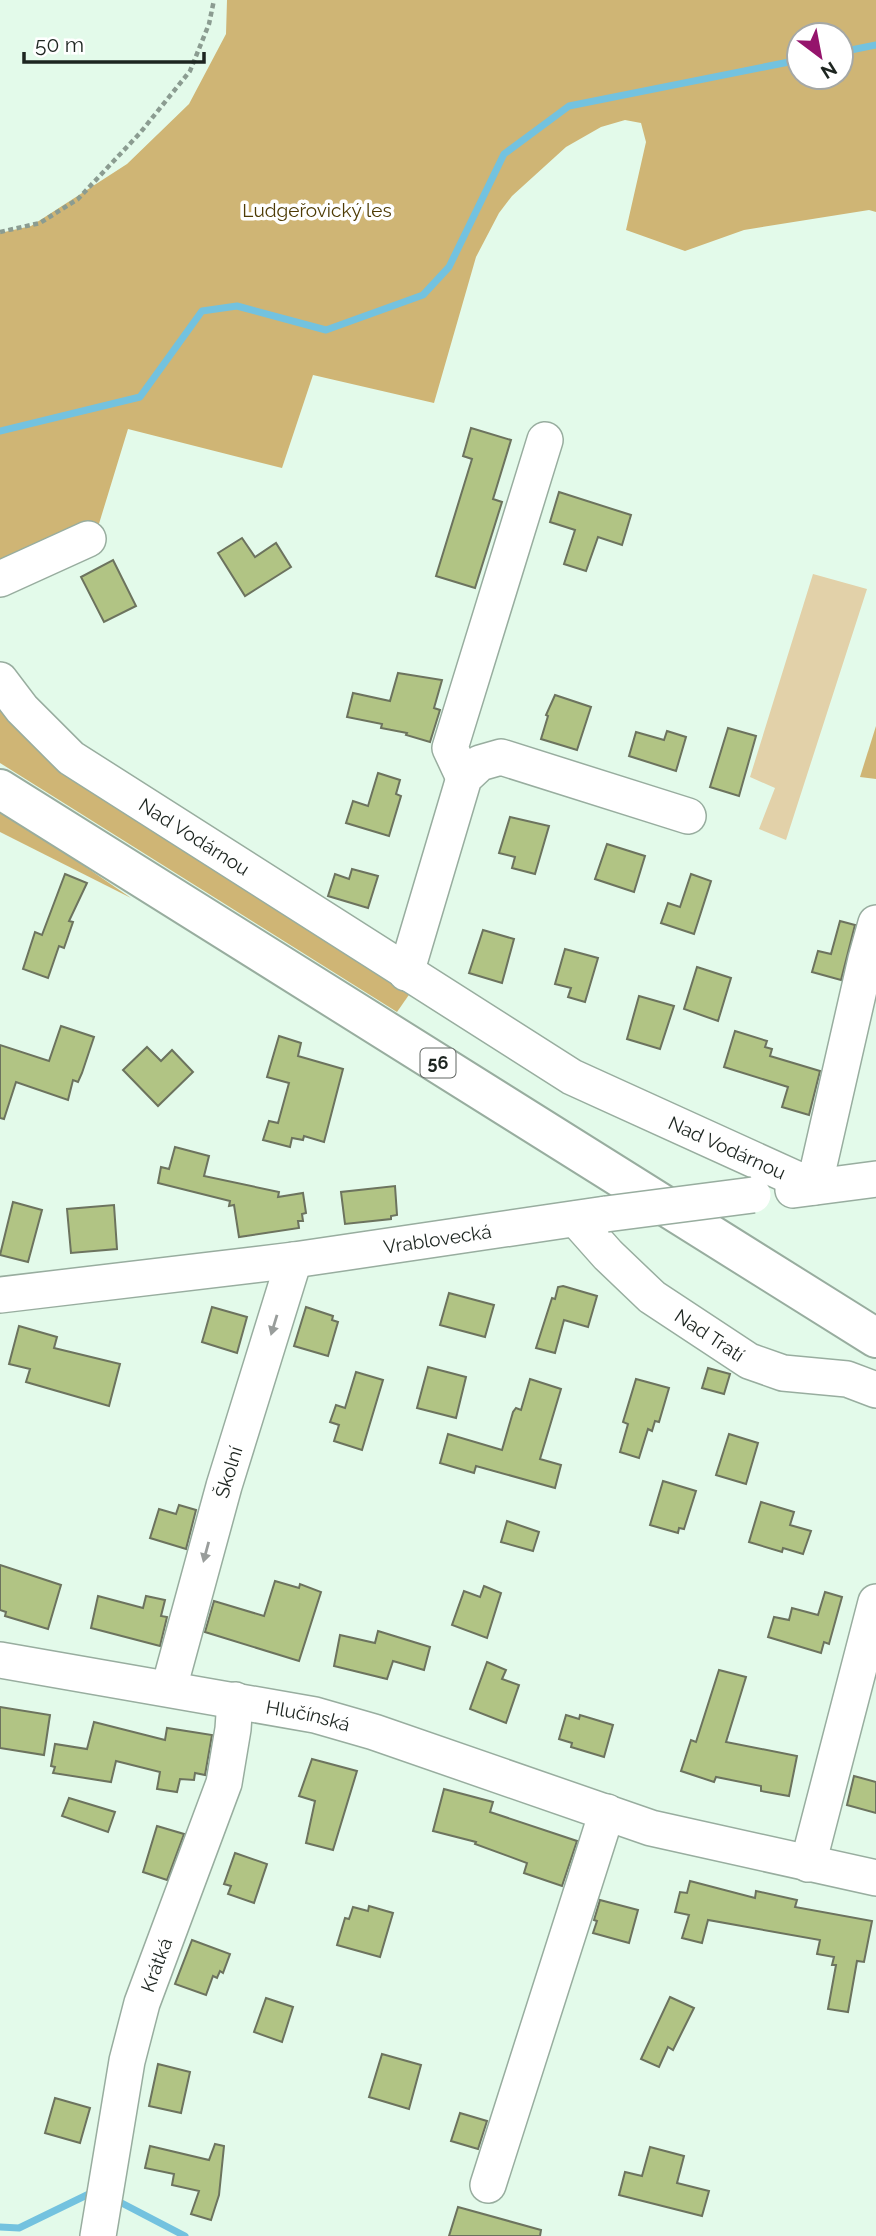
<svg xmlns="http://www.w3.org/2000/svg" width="876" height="2236" font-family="Raleway,sans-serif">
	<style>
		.green { fill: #e2d1a9 }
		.forest { fill: #cfb575; fill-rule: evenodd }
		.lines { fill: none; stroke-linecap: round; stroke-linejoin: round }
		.stream { stroke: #73c2df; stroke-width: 7 }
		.building { fill: #b1c484; stroke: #6c735e; stroke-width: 2 }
		.minor-casing { stroke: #98ad9f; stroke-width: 38 }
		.major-casing { stroke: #98ad9f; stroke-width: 42 }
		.path { stroke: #8b9c91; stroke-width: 4.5; stroke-dasharray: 5 3.5; stroke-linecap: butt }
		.minor { stroke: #fff; stroke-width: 35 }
		.major { stroke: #fff; stroke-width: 38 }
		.minor-bridge-casing { stroke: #98ad9f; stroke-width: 38; stroke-linecap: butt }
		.minor-bridge { stroke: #fff; stroke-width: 35 }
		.oneway { fill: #999d9b }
		.labels { text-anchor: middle; stroke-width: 7; stroke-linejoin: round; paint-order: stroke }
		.shield { fill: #fff; stroke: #616663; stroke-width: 2 }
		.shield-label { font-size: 18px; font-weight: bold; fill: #1d2520 }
		.park-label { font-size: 19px; fill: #4e3b05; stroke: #fff }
		.street-label { font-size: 19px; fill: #1d2520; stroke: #fff }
	</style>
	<rect width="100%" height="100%" fill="#e3faea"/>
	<polygon class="green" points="813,574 867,589 786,840 759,829 775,788 750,777"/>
	<g class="forest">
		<path d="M227,0H876V212L869,210L744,230L685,251L626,230L646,142L641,123L625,120L601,127L566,147L512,196L499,213L476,257L434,403L313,375L282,468L128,429L98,527L0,569V233L31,226L127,164L189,104L226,34ZM799,35H841V77H799Z"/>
		<polygon points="0,698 413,989 397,1012 0,763"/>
		<polygon points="876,726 876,779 860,777"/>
		<polygon points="0,812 61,850 131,898 0,832"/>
	</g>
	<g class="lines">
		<g class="stream">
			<polyline points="841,52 876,45"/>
			<polyline points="0,431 140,397 202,311 237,306 326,330 423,295 449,267 504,154 569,106 799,60"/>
			<polyline points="114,2199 185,2236"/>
			<polyline points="0,2227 19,2228 93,2192"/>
		</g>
	</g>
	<g class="building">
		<polygon points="471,428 511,440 493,499 502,502 475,588 436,576 472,459 463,456"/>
		<polygon points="559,492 631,515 622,545 598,537 586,571 564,564 575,530 550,522"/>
		<polygon points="242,538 255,557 276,543 291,567 245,596 218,553"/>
		<polygon points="113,560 136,606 104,622 81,577"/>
		<polygon points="398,673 442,680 434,708 440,710 430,742 406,735 407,733 381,728 382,724 347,717 353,693 390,701"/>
		<polygon points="555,695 591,707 577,750 541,739 548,716 546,715"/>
		<polygon points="728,728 756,736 739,796 710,787"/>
		<polygon points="667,731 686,737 676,771 629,756 636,732 664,740"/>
		<polygon points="378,773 400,780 396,794 401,796 389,836 346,823 353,801 368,806"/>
		<polygon points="510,817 549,826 535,874 512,868 515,857 499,853"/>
		<polygon points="607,844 645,856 634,892 595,879"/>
		<polygon points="352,869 378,876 368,908 328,896 335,874 349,879"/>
		<polygon points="65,874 87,883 69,921 73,922 64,948 59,946 48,978 23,969 35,932 42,935"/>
		<polygon points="691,874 711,881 694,934 661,923 668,903 680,907"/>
		<polygon points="840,921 855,925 841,980 812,972 818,951 831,954"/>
		<polygon points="483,930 514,939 502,983 469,973"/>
		<polygon points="565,949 598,958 585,1002 568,997 571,988 555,984"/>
		<polygon points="697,967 731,978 718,1021 684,1009"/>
		<polygon points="639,996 674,1006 660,1049 627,1039"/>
		<polygon points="61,1026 94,1037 82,1073 78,1082 73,1080 68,1100 16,1082 4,1119 0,1118 0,1045 49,1061"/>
		<polygon points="735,1031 767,1041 765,1047 772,1049 770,1056 820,1071 809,1115 782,1107 788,1087 724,1067"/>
		<polygon points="279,1036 301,1043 298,1056 343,1069 324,1142 304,1136 303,1140 292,1138 290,1147 263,1140 269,1121 278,1123 289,1083 267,1077"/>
		<polygon points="147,1047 161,1061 172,1050 193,1072 158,1106 123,1070"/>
		<polygon points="175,1147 209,1156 204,1176 279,1192 278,1197 303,1193 306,1213 302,1214 303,1221 298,1221 299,1228 239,1237 234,1205 229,1206 230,1201 158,1183 161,1167 169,1169"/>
		<polygon points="395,1186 397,1215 391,1216 391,1219 345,1224 341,1192"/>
		<polygon points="13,1202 42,1210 28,1262 0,1255"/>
		<polygon points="114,1205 117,1249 71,1253 67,1209"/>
		<polygon points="563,1286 597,1296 588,1327 564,1320 555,1353 536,1348 552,1298 555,1299 558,1287"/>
		<polygon points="449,1293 494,1305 485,1337 440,1325"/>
		<polygon points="212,1307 247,1317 237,1353 202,1342"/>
		<polygon points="306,1307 333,1316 332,1320 338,1322 328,1356 294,1346"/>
		<polygon points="19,1326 57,1337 54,1348 120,1364 109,1406 26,1382 30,1369 9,1364"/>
		<polygon points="428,1367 466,1377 456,1418 417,1408"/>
		<polygon points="708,1368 730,1374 724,1394 702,1388"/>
		<polygon points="356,1372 383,1380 362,1450 334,1441 339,1425 330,1422 336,1405 345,1408"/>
		<polygon points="530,1379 561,1389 540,1459 561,1465 555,1488 476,1466 474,1473 440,1463 448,1434 502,1450 513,1412 516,1408 521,1410"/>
		<polygon points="636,1379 669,1388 659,1422 655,1421 652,1431 648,1429 639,1458 620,1452 628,1424 623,1422"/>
		<polygon points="729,1434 758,1443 746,1484 716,1475"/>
		<polygon points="663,1481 696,1491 684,1529 679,1528 678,1533 650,1525"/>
		<polygon points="761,1502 794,1512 790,1525 811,1531 803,1554 783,1548 782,1552 749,1542"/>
		<polygon points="179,1505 196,1510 186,1549 150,1538 159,1509 176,1514"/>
		<polygon points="507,1521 539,1532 533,1551 501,1542"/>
		<polygon points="0,1565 61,1585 48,1629 5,1616 6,1612 0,1610"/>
		<polygon points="275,1581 299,1588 300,1584 321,1592 299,1661 205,1632 214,1601 264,1616"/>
		<polygon points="484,1586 501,1593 487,1638 452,1625 464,1591 480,1597"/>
		<polygon points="825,1592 842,1597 829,1644 824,1642 821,1653 768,1637 774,1617 789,1620 792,1608 818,1615"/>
		<polygon points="98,1596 143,1608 146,1596 165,1600 161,1616 167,1617 160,1646 91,1628"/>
		<polygon points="378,1631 430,1647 424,1670 393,1661 387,1679 334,1666 340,1635 375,1643"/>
		<polygon points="487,1662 506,1670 502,1679 519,1685 506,1723 470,1709"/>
		<polygon points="719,1670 746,1677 726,1742 797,1756 789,1796 761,1791 761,1786 716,1777 714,1782 681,1771 691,1740 696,1742"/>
		<polygon points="0,1707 50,1715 44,1755 0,1748"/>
		<polygon points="566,1715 579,1719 580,1715 613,1725 604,1757 571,1747 572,1743 559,1739"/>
		<polygon points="94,1722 165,1740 167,1728 212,1735 205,1775 195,1773 194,1780 180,1779 177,1792 157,1789 160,1772 116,1761 111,1782 53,1773 55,1767 51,1766 55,1744 87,1749"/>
		<polygon points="312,1759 357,1771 333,1850 306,1843 315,1801 299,1796"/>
		<polygon points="854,1776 876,1782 876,1813 847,1805"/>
		<polygon points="444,1789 493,1802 490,1812 577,1841 562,1886 524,1873 527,1863 475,1844 476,1842 433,1831"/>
		<polygon points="69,1798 115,1812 108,1832 62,1816"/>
		<polygon points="157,1826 184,1834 167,1880 143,1872"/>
		<polygon points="235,1853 267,1864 254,1903 228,1894 231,1886 224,1884"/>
		<polygon points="690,1881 755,1898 756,1891 797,1900 795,1907 872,1921 864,1962 857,1961 848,2012 828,2009 836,1965 832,1965 834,1957 817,1954 820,1940 708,1920 702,1943 682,1938 689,1915 675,1912 680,1892 687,1893"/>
		<polygon points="600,1900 638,1910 629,1943 593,1933 597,1921 594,1920"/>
		<polygon points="369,1906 393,1913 380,1957 337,1945 345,1918 349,1919 353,1907 368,1911"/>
		<polygon points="192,1940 230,1954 223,1973 220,1971 217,1978 213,1976 206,1995 175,1984"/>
		<polygon points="670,1997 694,2008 673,2050 668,2047 659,2067 641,2059"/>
		<polygon points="266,1998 293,2007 282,2042 254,2032"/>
		<polygon points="382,2054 421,2065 409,2109 369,2097"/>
		<polygon points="158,2064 190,2072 181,2113 149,2106"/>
		<polygon points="55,2098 90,2108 80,2143 45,2133"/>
		<polygon points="460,2113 487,2121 478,2149 451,2141"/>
		<polygon points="215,2144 224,2146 219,2195 211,2220 191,2214 199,2191 172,2185 174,2174 145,2168 150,2146 209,2160"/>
		<polygon points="650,2147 684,2156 677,2183 709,2191 702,2216 619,2195 625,2172 642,2176"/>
		<polygon points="458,2207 541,2230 540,2236 449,2236"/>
	</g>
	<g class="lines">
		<defs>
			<g id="minor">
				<polyline points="0,579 88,539"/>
				<path id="s1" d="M0,680L22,709L71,758L572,1077L814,1187L866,959L876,923"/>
				<polyline points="464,778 450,748 545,440"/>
				<polyline points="406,973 464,778 480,763 501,757 688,816"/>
				<polyline points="793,1190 876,1179"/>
				<path id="s2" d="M576,1219L608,1255L652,1297L749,1361L783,1373L847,1379L876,1390"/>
				<path id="s3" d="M0,1295L294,1260L606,1214"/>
				<path id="s4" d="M0,1660L315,1715L374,1732L651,1828L876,1878"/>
				<path id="s5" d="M169,1688L224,1486L294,1260"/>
				<polyline points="808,1864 876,1602"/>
				<polyline points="488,2185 607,1812"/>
				<path id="s6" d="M98,2236L127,2061L142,2003L224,1783L233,1729L235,1700"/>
			</g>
			<polyline id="major" points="0,789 876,1338"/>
		</defs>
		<use href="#minor" class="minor-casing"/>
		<use href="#major" class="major-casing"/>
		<polyline class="path" points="0,232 40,223 78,199 140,133 190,71 209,24 214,0"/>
		<use href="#minor" class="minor"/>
		<use href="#major" class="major"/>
		<defs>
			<polyline id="minor-bridge" points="606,1214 753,1195"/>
		</defs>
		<use href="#minor-bridge" class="minor-bridge-casing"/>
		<use href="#minor-bridge" class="minor-bridge"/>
	</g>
	<defs><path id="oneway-solid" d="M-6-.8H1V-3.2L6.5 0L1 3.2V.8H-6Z" transform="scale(1.75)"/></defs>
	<g class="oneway">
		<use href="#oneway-solid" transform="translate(274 1325) rotate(107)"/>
		<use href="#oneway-solid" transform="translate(206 1552) rotate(105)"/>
	</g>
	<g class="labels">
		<rect class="shield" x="420.5" y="1048.5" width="35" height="29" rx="5"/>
		<g class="shield-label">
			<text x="438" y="1069">56</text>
		</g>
		<g class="park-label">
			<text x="317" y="217">Ludgeřovický les</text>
		</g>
		<g class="street-label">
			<text dy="7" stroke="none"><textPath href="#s1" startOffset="252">Nad Vodárnou</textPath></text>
			<text dy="7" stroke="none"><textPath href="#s1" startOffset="870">Nad Vodárnou</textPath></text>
			<text dy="7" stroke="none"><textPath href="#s3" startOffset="441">Vrablovecká</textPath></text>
			<text dy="7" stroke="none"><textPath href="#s2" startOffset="178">Nad Tratí</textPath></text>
			<text dy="7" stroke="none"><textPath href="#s5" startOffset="224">Školní</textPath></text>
			<text dy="7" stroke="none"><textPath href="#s4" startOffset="313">Hlučínská</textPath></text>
			<text dy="7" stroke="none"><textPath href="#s6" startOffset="278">Krátká</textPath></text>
		</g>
	</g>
	<g transform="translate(820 56) rotate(148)"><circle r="33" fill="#ffffff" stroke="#a5a8a6" stroke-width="2"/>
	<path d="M0-5L12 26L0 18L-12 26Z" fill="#95146c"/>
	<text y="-10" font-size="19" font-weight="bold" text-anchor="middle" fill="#1d2520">N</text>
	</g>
	<path d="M24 52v10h180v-10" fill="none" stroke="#1d2520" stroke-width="3.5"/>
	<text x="35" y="52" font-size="21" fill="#1d2520" stroke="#ffffff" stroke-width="5" paint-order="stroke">50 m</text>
</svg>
